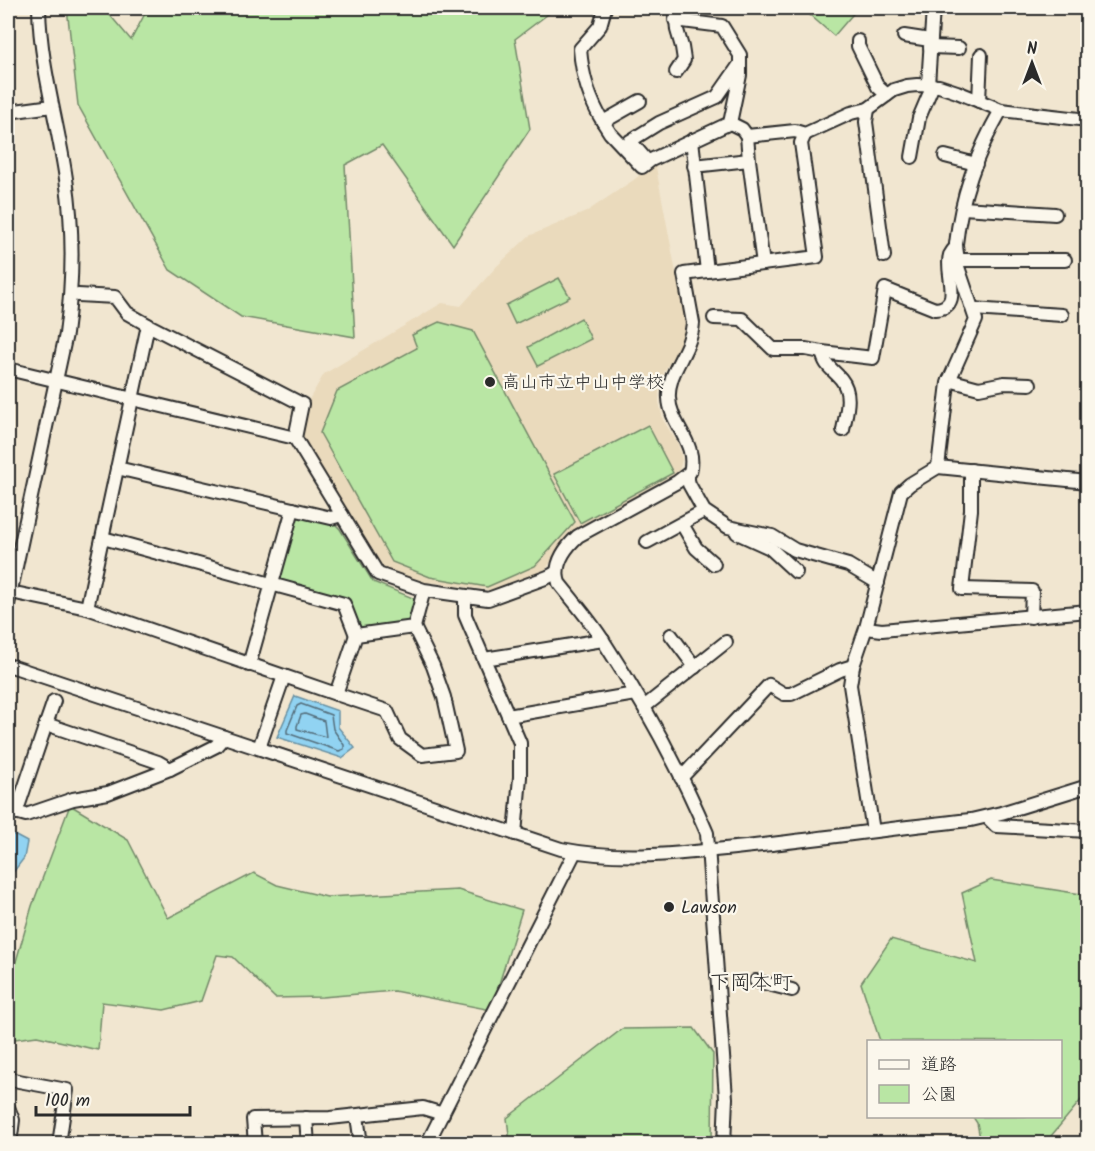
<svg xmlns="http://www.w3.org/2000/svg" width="1095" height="1151" font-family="Kalam,'Klee One',sans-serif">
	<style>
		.built { fill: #eadabc }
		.green { fill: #b9e6a4; stroke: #728868; stroke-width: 1.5 }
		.water { fill: #91d3f2; stroke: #6890a2; stroke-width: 1.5 }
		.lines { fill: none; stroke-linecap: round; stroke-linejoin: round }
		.shore { stroke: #546e7b; stroke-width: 1.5 }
		.minor-casing { stroke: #2b2b2b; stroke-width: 16 }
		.minor { stroke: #fbf7ec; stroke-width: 12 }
		.poi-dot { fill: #2b2b2b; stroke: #fbf7ec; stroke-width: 2 }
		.labels { text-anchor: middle; stroke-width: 4.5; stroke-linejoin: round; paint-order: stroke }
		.poi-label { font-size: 18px; fill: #2b2b2b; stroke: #fbf7ec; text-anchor: start }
		.quarter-label { font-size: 21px; fill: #2b2b2b; stroke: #fbf7ec }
	</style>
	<rect width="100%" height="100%" fill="#f1e6d0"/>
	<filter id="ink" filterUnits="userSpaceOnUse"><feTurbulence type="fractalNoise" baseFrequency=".0167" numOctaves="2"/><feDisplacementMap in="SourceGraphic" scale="12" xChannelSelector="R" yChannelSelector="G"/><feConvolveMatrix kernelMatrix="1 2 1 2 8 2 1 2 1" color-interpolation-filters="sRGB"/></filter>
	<g filter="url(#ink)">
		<polygon class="built" points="655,162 685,320 683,339 664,372 659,389 659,402 663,420 678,444 682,460 678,474 570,535 545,570 490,590 430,582 431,586 381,567 301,436 307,403 324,374 442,303 461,306 497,266 529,236 586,212 635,179"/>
		<g class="green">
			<polygon points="67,8 104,8 131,40 148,8 556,8 515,39 530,129 453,245 382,145 345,165 355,337 241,317 170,270 78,105"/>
			<polygon points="802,8 858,8 834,36"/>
			<polygon points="559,278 570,297 515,324 506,305"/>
			<polygon points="581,318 591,339 538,366 528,347"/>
			<polygon points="439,322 473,331 575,522 535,566 487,587 430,577 392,562 320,433 337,391 417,348 412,335"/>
			<polygon points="648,425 673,473 580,523 554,474"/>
			<polygon points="299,515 335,524 340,529 373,582 413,598 416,602 410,620 406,623 363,630 358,626 347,599 283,582 279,577 295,517"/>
			<polygon points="70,805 128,840 168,918 254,873 277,885 327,897 458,890 522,910 491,1010 394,991 322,997 275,998 233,957 217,955 201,1001 164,1010 102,1002 98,1050 37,1036 8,1040 8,989 32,906"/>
			<polygon points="991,880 1087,895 1087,1093 1051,1136 1057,1143 981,1143 977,1123 973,1117 1060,1116 1060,1042 880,1041 861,983 891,939 977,963 962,893"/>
			<polygon points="694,1028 713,1054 712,1143 510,1143 507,1118 622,1029"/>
		</g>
		<g class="water">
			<polygon points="295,696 338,711 338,727 355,748 342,758 277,737"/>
			<polygon points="12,834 27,842 24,858 8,879 8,836"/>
		</g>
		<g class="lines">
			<g class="shore">
				<polygon points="301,704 331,715 333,729 344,745 344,749 339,751 287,733 287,730 297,706"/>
				<polygon points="305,714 324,721 326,737 297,729 297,726 301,715"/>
			</g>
			<defs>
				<g id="minor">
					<path d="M605,8L600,26L580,49C582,75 589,99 603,122L640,101"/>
					<polyline points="675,8 677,30 682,47 684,60 676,72"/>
					<polyline points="675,20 722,26 740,55 740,75 730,123"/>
					<polyline points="904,36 930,40"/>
					<polyline points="858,41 858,46 878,87 887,95"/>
					<polyline points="930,47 959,48"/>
					<polyline points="928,85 933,8"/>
					<polyline points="979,101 981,55"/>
					<polyline points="868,109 866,122 884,256"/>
					<polyline points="8,112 52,106"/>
					<polyline points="603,122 610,133 642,167 651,160 730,123 742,129 747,136 795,131 805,134 851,113 868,109 894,90 907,86 917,85 939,86 957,92 1001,110 1088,120"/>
					<polyline points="692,140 707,271 817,257 801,143 805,134"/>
					<polyline points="945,156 976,164"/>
					<polyline points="912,157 919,118 933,85"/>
					<polyline points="749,160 763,264"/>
					<polyline points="647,161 630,141 659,123 717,97 740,64"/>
					<polyline points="694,166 749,160 747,136"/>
					<polyline points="963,208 1055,214"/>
					<polyline points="959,260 1065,260"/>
					<path d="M707,271L684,274L693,323C691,352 667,371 669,398C670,425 698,443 690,472L677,482L578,536C565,548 553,565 559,583C574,602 591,621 604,642C643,702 679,767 707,833L726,1098L724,1144"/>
					<polyline points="78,295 115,297 127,313 148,325"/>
					<polyline points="973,309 1062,315"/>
					<polyline points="714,318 742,319 773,349 806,349 822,352"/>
					<polyline points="8,369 295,438"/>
					<polyline points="949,380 979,388 1004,383 1030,384"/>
					<path d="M843,430C846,413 853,394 841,379C831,367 826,368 822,352L873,358L885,289L935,309C965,308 944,272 950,255C951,253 954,249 956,247"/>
					<path d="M938,467L948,383L976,320L958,267C959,259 956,252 956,244C961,197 978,150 1001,110"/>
					<polyline points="117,468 331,518 342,515"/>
					<polyline points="971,470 971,510 962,589 1032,591 1031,617"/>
					<polyline points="687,476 689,484 704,511 728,527 772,536 795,550 848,565 878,583"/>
					<polyline points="682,524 696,548 714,564"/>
					<polyline points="737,533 770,548 796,572"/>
					<polyline points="103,538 344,604 356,635"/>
					<polyline points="647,542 704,511"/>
					<polyline points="424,590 414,627 356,635 336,694 87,608 148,325 302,404 295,438 378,574 424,590 488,599 548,577 557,572"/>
					<polyline points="20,594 87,608"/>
					<polyline points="465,597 465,615 520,743 520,777 515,834"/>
					<path d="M8,604L66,334C73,282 74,231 66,179C58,122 40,66 39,8"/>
					<polyline points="866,628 882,630 1088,611"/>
					<polyline points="671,635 695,667"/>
					<polyline points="484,659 603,640"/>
					<path d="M8,665L561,849C617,860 668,855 725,849C807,841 889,828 971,820L1001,813L1088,786"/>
					<polyline points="249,665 293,509"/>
					<polyline points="336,694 387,711 400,739 422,755 456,751 444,697 433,666 414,627"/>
					<polyline points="644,707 726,642"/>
					<polyline points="508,716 635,694"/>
					<polyline points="46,724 54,701"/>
					<polyline points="259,748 284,676"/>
					<polyline points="681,778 769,685 784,694 791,694 840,670 853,666"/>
					<polyline points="8,810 26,815 73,799 108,793 170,769 216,746 224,737"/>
					<polyline points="16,813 46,724 158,762 170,769"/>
					<polyline points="987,817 996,826 1088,831"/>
					<polyline points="873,831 850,685 853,666 866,628 901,492 910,484 938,467 1088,482"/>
					<polyline points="756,981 792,990"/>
					<polyline points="8,1079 67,1090 59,1144"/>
					<polyline points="8,1107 13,1120 10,1144"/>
					<polyline points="357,1116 361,1144"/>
					<polyline points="306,1118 308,1144"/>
					<polyline points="255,1144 253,1119 330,1118 423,1108 443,1114"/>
					<polyline points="427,1144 575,852"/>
				</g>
			</defs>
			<use href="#minor" class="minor-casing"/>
			<use href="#minor" class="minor"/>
		</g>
	</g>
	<g class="poi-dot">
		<circle cx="490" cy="382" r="6"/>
		<circle cx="669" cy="907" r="6"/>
	</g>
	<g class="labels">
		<g class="poi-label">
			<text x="502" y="388">高山市立中山中学校</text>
			<text x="681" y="913">Lawson</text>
		</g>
		<g class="quarter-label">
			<text x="751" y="989">下岡本町</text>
		</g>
	</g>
	<rect width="1095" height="1151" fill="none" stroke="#fbf7ec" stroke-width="30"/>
	<rect x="15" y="15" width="1065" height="1121" fill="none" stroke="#2b2b2b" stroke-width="2" filter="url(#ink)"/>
	<rect x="867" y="1040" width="195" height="78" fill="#fbf7ec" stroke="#a8a59f" stroke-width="1.5"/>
	<rect x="879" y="1060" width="30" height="9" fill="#fbf7ec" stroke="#a8a59f" stroke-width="1.5"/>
	<text x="921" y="1070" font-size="18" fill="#2b2b2b">道路</text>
	<rect x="879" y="1085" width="30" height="18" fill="#b9e6a4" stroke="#a8a59f" stroke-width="1.5"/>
	<text x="921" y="1100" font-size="18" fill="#2b2b2b">公園</text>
	<g transform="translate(1032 63)" stroke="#fbf7ec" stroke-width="4.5" paint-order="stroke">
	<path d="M0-4.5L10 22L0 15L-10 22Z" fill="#2b2b2b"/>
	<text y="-9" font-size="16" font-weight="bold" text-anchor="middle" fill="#2b2b2b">N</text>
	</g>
	<path d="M36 1106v9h154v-9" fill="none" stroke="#2b2b2b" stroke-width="3"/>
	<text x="45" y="1106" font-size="18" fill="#2b2b2b" stroke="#fbf7ec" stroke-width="4.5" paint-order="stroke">100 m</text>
</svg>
